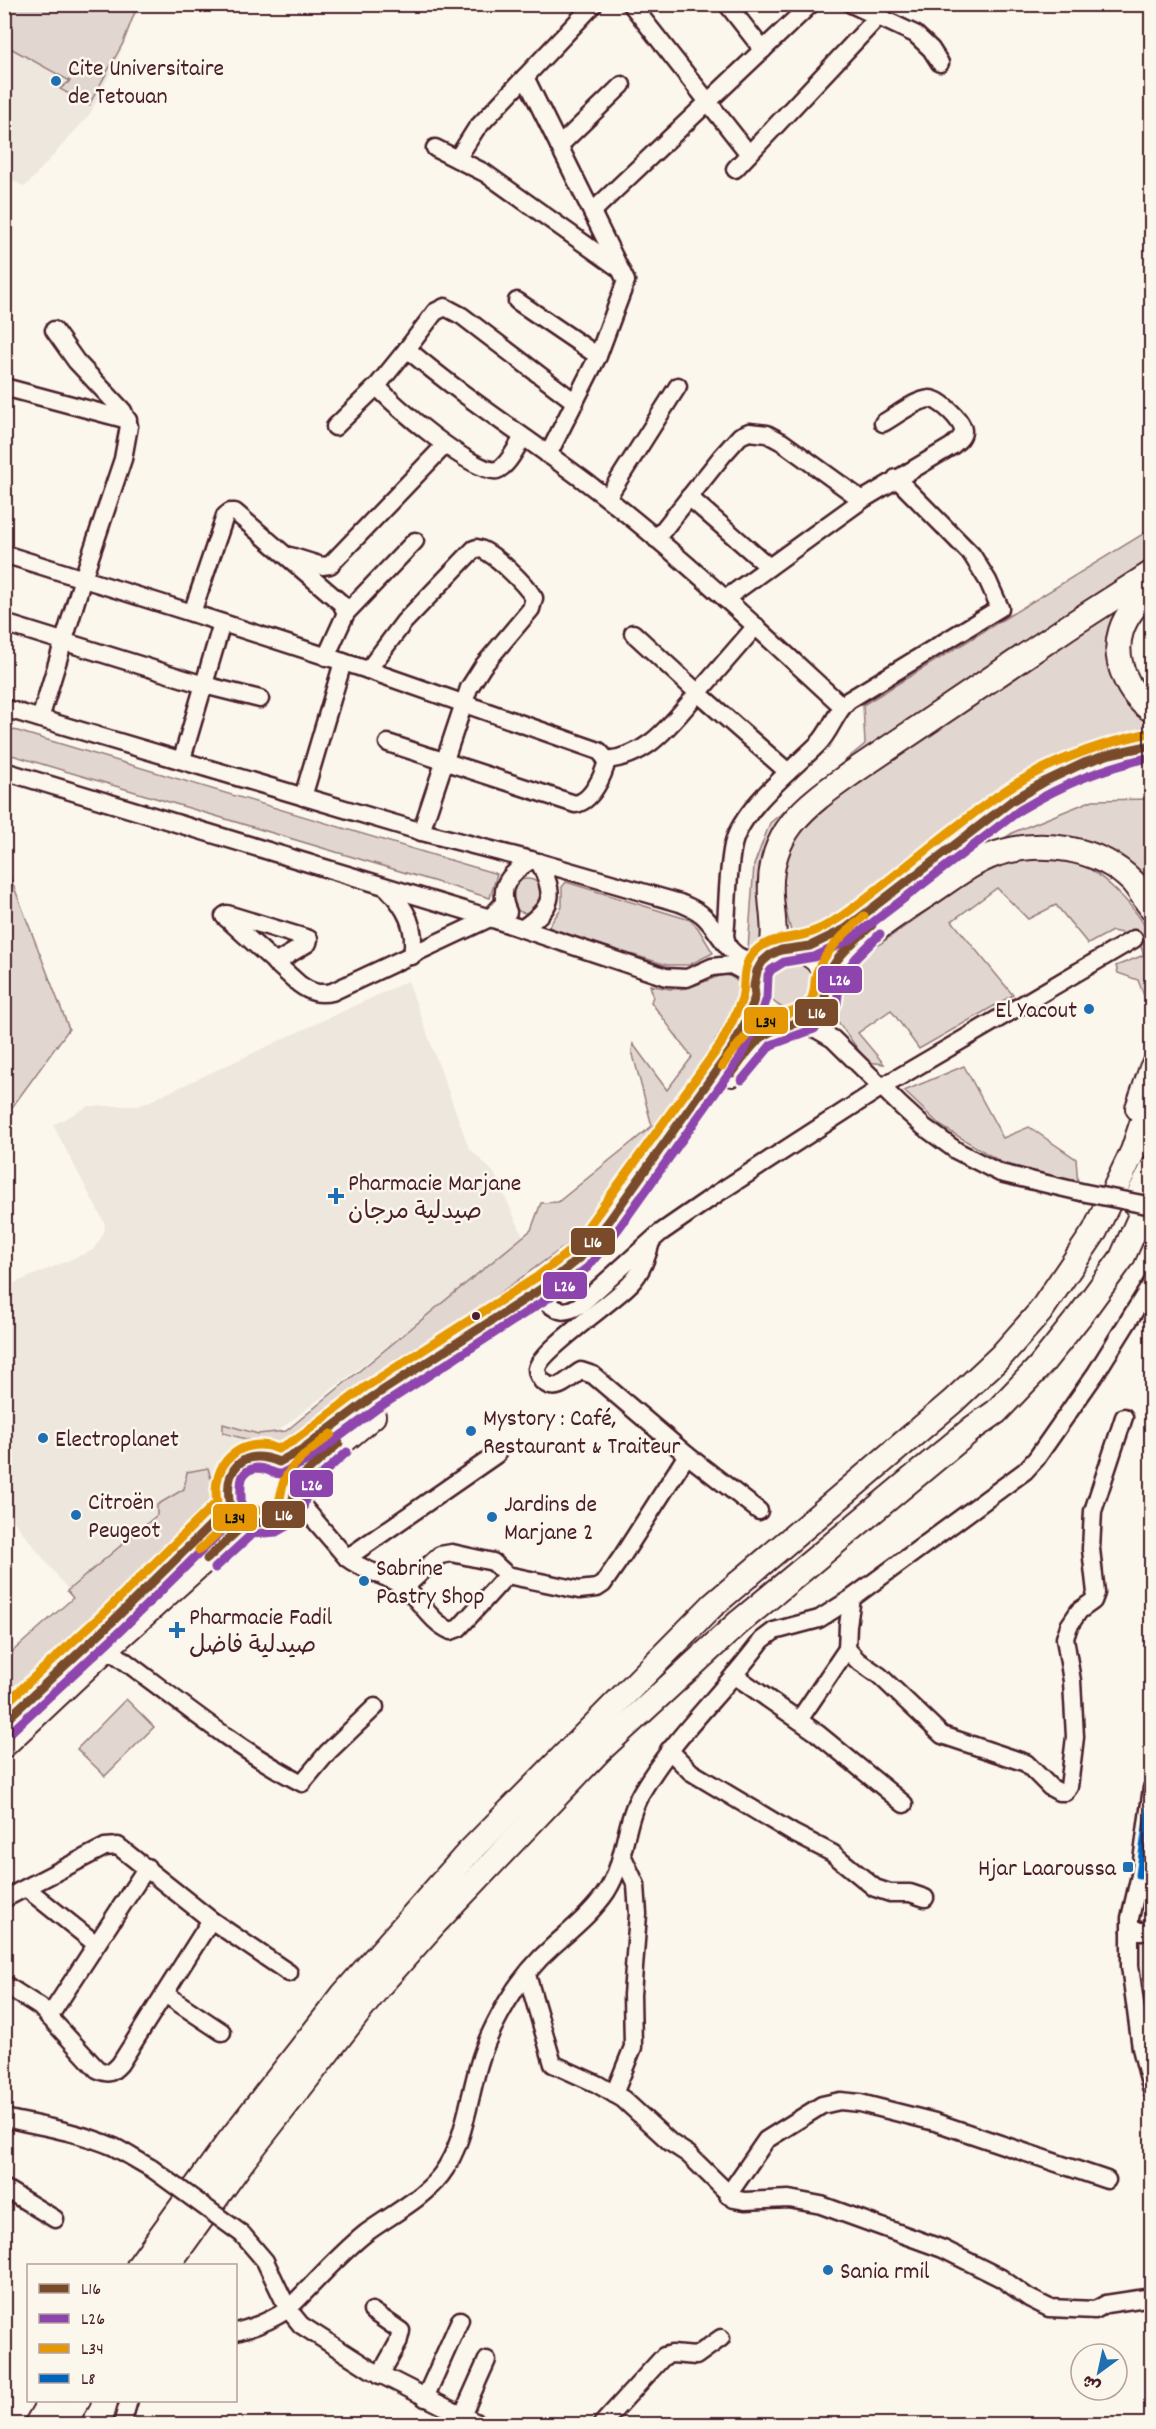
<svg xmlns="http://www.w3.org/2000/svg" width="1156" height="2429" font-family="Dekko,'Playpen Sans Arabic',sans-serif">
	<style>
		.built { fill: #eee7de }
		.green { fill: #e2d7d0; stroke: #967b7e; stroke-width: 1.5 }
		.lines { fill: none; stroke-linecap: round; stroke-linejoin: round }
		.minor-casing { stroke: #4a1f2b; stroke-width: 21 }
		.highway-casing { stroke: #4a1f2b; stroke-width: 28 }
		.minor { stroke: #fbf7ec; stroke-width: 16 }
		.highway { stroke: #fbf7ec; stroke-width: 24 }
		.minor-bridge-casing { stroke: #4a1f2b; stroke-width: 21; stroke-linecap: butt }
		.minor-bridge { stroke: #fbf7ec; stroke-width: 16 }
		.bus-1-casing { stroke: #fbf7ec; stroke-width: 14 }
		.bus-2-casing { stroke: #fbf7ec; stroke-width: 14 }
		.bus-3-casing { stroke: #fbf7ec; stroke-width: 14 }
		.bus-4-casing { stroke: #fbf7ec; stroke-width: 14 }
		.bus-1 { stroke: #7a4b2a; stroke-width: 9 }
		.bus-2 { stroke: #8e44ad; stroke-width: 9 }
		.bus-3 { stroke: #e69804; stroke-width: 9 }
		.bus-4 { stroke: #0065bd; stroke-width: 9 }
		.poi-dot { fill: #1f6fb2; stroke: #fbf7ec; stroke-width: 2 }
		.bus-dot { fill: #4a1f2b; stroke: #fbf7ec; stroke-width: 2 }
		.labels { text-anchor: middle; stroke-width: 5; stroke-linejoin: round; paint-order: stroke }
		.poi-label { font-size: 24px; fill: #4a1f2b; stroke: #fbf7ec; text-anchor: start }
		.line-badge { stroke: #fbf7ec; stroke-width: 2 }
		.badge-label { font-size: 16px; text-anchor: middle; font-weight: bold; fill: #fff }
		.pale-badge-label { font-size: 16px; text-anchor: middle; font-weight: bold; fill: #111 }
	</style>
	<rect width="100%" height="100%" fill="#fbf7ec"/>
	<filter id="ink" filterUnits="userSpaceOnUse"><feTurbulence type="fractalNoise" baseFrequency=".0167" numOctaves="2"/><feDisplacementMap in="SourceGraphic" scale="12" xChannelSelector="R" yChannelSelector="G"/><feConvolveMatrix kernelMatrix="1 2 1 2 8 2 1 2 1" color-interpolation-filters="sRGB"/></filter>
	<g filter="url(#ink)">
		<g class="built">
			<polygon points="4,5 143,5 135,16 123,47 90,114 25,187 5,177"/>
			<polygon points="408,981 469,1148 494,1173 525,1240 70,1592 5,1510 5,1287 93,1250 104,1233 105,1224 53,1125 89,1106 139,1106"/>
		</g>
		<g class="green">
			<polygon points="5,4 140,4 140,5 134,14 123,43 89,105 60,89 70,81 5,45"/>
			<polygon points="1151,529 1151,570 789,824 766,943 748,949 754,865 770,823 865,744 863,705"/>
			<polygon points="1151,586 1122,649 1151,711 1151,737 1107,746 815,938 792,936 781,889 787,846 801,825 833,798"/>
			<polygon points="4,727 497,874 490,898 5,753"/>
			<polygon points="1151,799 1151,892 1110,853 983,852 1014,832 1093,800"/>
			<path d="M1019,857C1033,858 1062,855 1074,860C1102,873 1140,909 1150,938C1156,952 1152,987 1146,1001L1138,980L1118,973L1116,966L1144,955L1137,936L1112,931L1088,944L1056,905L1028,919L997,888L952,921L1013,995L919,1049L891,1010L858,1033L884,1064L867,1062L831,1012L846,968L985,870Z"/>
			<polygon points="5,868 7,869 69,1029 5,1117"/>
			<circle cx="527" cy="896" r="17"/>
			<polygon points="566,882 690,920 698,928 713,953 689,965 667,965 551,930 549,926 562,907 562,887"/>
			<path d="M784,957L814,965L818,995C812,1000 806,1008 799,1010C778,1014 755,989 769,969C772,965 780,960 784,957Z"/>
			<path d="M723,975C733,976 740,981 741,991L700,1070L610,1193L568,1244L288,1446L261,1443L223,1433V1424L258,1434L286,1431L531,1230L541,1203L558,1202L652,1126L632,1051L633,1044L667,1090L692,1057L651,1002L653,996L650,985C687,995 691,985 723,975Z"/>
			<polygon points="964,1066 1003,1138 1029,1127 1076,1159 1078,1185 1001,1162 941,1126 904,1091"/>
			<polygon points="208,1468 212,1483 213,1511 83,1642 5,1715 5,1658 73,1598 67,1591 157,1515 157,1505 184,1489 187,1472"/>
			<polygon points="126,1699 154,1727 105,1776 77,1749"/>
		</g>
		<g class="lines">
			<defs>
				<g id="minor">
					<polyline points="631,4 749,154"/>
					<polyline points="727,4 763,50"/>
					<polyline points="851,4 915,34 931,49 940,63"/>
					<polyline points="525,77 626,281 598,356 548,455"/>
					<polyline points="559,146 622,85"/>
					<polyline points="435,148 485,173 617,267"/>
					<polyline points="457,159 476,129 594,4"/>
					<polyline points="735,169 878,17"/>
					<polyline points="592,212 811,4"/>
					<polyline points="517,301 598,356"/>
					<polyline points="407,349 435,312 445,307 462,316 575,402"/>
					<polyline points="4,387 128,420"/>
					<polyline points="335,427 377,386"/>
					<path d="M523,437C517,446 508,466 497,470C477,476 391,404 377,386L407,349C470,403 542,447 607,498C689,563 765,635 842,706"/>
					<polyline points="689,497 769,567"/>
					<polyline points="607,498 678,386"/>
					<polyline points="656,539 722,456 740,436 749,432 767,434 782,442 862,500"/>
					<polyline points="4,554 192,613 225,516 230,512 235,512 341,603 346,613"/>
					<polyline points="290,556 322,566 330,565 445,445"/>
					<path d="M725,599L862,500L952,446C956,442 963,438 963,431C963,421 940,399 930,399C915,400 896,416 883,423"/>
					<path d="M192,613L368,670L599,751L607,760C604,774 592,802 575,804L388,743"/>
					<polyline points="4,623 204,685 260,699"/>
					<polyline points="633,633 698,693 756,626"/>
					<polyline points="326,657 346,613 415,541"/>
					<path d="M368,670L404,622L474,549L477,548C493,551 525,584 534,598L531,609L483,666L469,688L421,832"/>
					<path d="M4,708L426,833L531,860L680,903C687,906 695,909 701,914C723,931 729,970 766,958"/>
					<polyline points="40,719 83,578 123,459 129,426 123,411 76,361 54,330"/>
					<polyline points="182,759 222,623"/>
					<path d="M607,760C651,755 670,724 698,693L788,772"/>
					<polyline points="4,771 490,918 666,977 687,978 712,967 731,965 746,973 754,986"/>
					<polyline points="303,797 343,662"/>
					<path d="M387,888C406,908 417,927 412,956"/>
					<path d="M508,912C496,886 511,873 531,860"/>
					<polyline points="224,916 227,914 309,939 308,943 275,963"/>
					<path d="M225,917L299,984C310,992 318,995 332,992L490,918L504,903"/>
					<path d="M523,928C554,906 556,896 539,862"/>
					<path d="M728,947L725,936C728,907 727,874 733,845C742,808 792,770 818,744C831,731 835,712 849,700L1000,608L988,581L972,555L896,478"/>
					<polyline points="802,1021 833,1039 900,1105 924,1127 957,1151 1000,1173 1081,1192"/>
					<path d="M651,1242C647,1256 642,1272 631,1283C615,1301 540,1350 537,1369C537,1374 539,1377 542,1381C558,1395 568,1378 581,1371L593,1375L687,1455L759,1511"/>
					<path d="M545,1301C558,1312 565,1314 580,1305L660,1233L718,1193L882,1087L1134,939"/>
					<path d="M294,1496L347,1558C364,1572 389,1575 406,1589C421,1602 432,1623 451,1631L459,1628L507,1575"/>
					<polyline points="347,1558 497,1454"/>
					<polyline points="404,1588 440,1555 452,1553 493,1562 507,1575 579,1590 597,1588 603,1584 623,1555 687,1455"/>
					<polyline points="852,1598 848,1625 847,1649 857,1660 880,1676 942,1735 1026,1763 1050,1787 1059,1792 1065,1792 1069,1787 1075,1737 1072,1681 1065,1638 1069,1626 1079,1611 1093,1601 1096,1593 1091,1549 1093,1511 1124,1417"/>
					<path d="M107,1648C169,1693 234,1748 302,1783L328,1752L375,1707"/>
					<polyline points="734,1675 817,1733 904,1804"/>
					<polyline points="799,1720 847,1649"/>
					<polyline points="669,1750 691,1772 793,1833 832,1853 875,1888 890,1893 910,1893 925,1898"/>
					<polyline points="1152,1788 1140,1875 1130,1918 1130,1966 1141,2048 1152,2091"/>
					<polyline points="26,1888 96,1944"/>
					<polyline points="4,1899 105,1847 118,1846 211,1920 289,1973"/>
					<polyline points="1130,1931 1152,1931"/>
					<polyline points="527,1975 553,2064 597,2084 623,2099 671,2143 688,2154 734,2199 745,2201 789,2199 821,2205 943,2249 1001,2278 1029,2298 1049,2308 1095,2310 1106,2304 1152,2297"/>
					<path d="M4,1984L40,2007L97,2069C108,2075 112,2073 120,2064L211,1920"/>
					<polyline points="165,1994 222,2032"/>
					<polyline points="49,2017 147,1867"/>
					<polyline points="614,2094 633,2047 632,1995 638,1914 636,1885 622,1855"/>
					<path d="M4,2118C41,2126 79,2132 114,2147C126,2153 138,2161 151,2168"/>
					<polyline points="4,2188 55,2219"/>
					<polyline points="728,2195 766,2140 822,2105 840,2101 860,2103 935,2122 1107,2180"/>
					<polyline points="242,2234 265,2261 288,2309 301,2325 370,2369 479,2424"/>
					<polyline points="372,2311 401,2331 398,2343 380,2375"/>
					<path d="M236,2332C255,2327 271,2321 288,2309C314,2284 338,2255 366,2233C392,2214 421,2200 441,2175C465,2143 468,2100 479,2064C485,2042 496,2021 507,2002C519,1982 536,1961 553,1946C573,1928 592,1913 607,1891C626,1861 624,1823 641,1793C674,1736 724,1692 762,1640L774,1631L819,1619L852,1598L1025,1471L1036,1459L1096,1373L1152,1283"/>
					<polyline points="425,2398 460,2320"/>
					<polyline points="462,2416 487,2360"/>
					<polyline points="122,2424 129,2400"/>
					<polyline points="602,2424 664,2356 672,2354 696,2356 721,2338"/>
				</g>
				<g id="highway">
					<path d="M1152,591C1138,601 1126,615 1121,631C1112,659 1128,695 1152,710"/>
					<path d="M770,955C777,936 772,915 771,896C767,830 808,804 856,770L1068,627L1152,573"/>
					<path d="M827,978C853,943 889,919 925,896C947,882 970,863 996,854C1041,839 1099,847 1133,882C1140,890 1145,900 1152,908"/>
					<path d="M732,1074C742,1061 751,1046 765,1035C787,1019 842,1020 826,975C821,960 810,953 796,949"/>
					<polyline points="1138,1108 1152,1068"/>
					<polyline points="1135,1203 1152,1169"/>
					<circle cx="260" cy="1490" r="34"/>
					<polyline points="279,1462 301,1450 371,1398 477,1328 544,1287 580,1258 609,1221 731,1050 749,1015 755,996 754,986 757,971 762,962 770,955 781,950 810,946 845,929 1013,800 1044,782 1084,763 1110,754 1152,745"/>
					<polyline points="294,1486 303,1475 373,1416"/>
					<polyline points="90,1642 230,1506"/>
					<polyline points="4,1745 107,1648 248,1521"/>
					<polyline points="139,2266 227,2144 343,1995 468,1853 713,1605 952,1402 1001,1356 1040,1312 1095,1231 1133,1151 1152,1094"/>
					<polyline points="167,2266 244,2159 380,1985 435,1923 599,1751 737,1624 973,1428 996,1412 1040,1366 1082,1313 1122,1258 1152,1191"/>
					<polyline points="37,2424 51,2400"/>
					<polyline points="63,2424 78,2400"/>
				</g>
			</defs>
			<use href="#minor" class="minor-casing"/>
			<use href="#highway" class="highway-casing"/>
			<use href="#minor" class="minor"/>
			<use href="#highway" class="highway"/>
			<defs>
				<g id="minor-bridge">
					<polyline points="1081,1192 1152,1206"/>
					<polyline points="151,2168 242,2234"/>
				</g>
			</defs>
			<use href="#minor-bridge" class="minor-bridge-casing"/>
			<use href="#minor-bridge" class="minor-bridge"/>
			<defs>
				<g id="bus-1">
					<path d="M732,1073C743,1059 753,1041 770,1032C786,1023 807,1024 820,1009C828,999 824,989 827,978C832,961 858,937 872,925"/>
					<path d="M207,1559L248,1521C265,1525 286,1521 292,1502C295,1494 294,1488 298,1480L339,1443"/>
					<path d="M4,1722L112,1622L230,1506C223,1469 242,1447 279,1462L301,1450L371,1398L544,1287L580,1258L609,1221L731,1050L749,1015L755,996L754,986L757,971L762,962L770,955L781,950L810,946L845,929L1013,800L1044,782L1084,763L1110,754L1152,745"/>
				</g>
				<g id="bus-2">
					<polyline points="742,1080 771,1045 814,1029 828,1017 837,1003 840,979 856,958 880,934"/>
					<polyline points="215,1568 252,1534 276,1532 292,1523 303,1508 308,1487 347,1452"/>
					<path d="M12,1731L120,1631L239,1514C246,1500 231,1470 257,1468C266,1468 273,1474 281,1474L308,1460L378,1408L550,1297L588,1267L619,1228L741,1057L760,1019L767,998L768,975L771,970L784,962L814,957L851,939L1020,810C1064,784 1101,768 1152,757"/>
				</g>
				<g id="bus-3">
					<path d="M722,1066C735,1049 748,1030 767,1020C780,1014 799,1013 809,1003C817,994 813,982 817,972C825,951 847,931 864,916"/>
					<path d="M199,1550L242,1511C252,1507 264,1514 274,1507C283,1500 280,1490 284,1481C292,1461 315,1448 331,1434"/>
					<path d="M4,1705L104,1613L217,1502C210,1464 242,1434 278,1449L295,1440L364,1388L537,1277L571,1250L721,1044C728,1029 737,1014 742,998C746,983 741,969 752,955C767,936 787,940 806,934C817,931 830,924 839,918C853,909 866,898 879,888C921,855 962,820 1006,790C1050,761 1098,744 1149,733"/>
				</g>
				<polyline id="bus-4" points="1140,1875 1152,1792"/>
			</defs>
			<use href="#bus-1" class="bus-1-casing"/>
			<use href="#bus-2" class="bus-2-casing"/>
			<use href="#bus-3" class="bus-3-casing"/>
			<use href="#bus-4" class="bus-4-casing"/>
			<use href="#bus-1" class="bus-1"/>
			<use href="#bus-2" class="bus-2"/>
			<use href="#bus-3" class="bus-3"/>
			<use href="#bus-4" class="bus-4"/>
		</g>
	</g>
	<g class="poi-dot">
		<circle cx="56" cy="81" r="6"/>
		<circle cx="1089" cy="1009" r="6"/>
		<path d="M333 1187h6v6h6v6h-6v6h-6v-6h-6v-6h6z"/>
		<circle cx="471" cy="1431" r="6"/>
		<circle cx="43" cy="1438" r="6"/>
		<circle cx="76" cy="1515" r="6"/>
		<circle cx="492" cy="1517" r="6"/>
		<circle cx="364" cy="1581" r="6"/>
		<path d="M174 1621h6v6h6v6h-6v6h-6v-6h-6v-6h6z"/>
		<rect x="1122" y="1861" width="12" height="12" rx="3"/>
		<circle cx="828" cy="2270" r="6"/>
	</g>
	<circle class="bus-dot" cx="476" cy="1316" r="5"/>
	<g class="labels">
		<g class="poi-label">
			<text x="68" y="75">Cite Universitaire<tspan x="68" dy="28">de Tetouan</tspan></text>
			<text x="1077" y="1017" text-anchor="end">El Yacout</text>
			<text x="348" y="1190">Pharmacie Marjane<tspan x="348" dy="28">صيدلية مرجان</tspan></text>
			<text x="483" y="1425">Mystory : Café,<tspan x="483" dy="28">Restaurant &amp; Traiteur</tspan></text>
			<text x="55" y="1446">Electroplanet</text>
			<text x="88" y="1509">Citroën<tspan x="88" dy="28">Peugeot</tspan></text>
			<text x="504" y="1511">Jardins de<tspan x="504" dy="28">Marjane 2</tspan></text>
			<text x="376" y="1575">Sabrine<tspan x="376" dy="28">Pastry Shop</tspan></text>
			<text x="189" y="1624">Pharmacie Fadil<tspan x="189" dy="28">صيدلية فاضل</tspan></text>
			<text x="1116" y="1875" text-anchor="end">Hjar Laaroussa</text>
			<text x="840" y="2278">Sania rmil</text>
		</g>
	</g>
	<g class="line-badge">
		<rect x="817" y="965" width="46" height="29" rx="6" fill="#8e44ad"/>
		<rect x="794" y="998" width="45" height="29" rx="6" fill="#7a4b2a"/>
		<rect x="743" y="1006" width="46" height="29" rx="6" fill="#e69804"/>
		<rect x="570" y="1227" width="46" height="29" rx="6" fill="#7a4b2a"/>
		<rect x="542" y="1271" width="46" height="29" rx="6" fill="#8e44ad"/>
		<rect x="289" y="1469" width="45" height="29" rx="6" fill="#8e44ad"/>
		<rect x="261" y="1500" width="45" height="29" rx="6" fill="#7a4b2a"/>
		<rect x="212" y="1503" width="46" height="29" rx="6" fill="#e69804"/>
	</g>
	<g class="badge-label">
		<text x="840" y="985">L26</text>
		<text x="817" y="1018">L16</text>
		<text x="593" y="1247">L16</text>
		<text x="565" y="1291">L26</text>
		<text x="312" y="1490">L26</text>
		<text x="284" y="1520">L16</text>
	</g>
	<g class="pale-badge-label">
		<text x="766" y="1027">L34</text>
		<text x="235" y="1523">L34</text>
	</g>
	<rect width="1156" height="2429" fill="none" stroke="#fbf7ec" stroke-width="24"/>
	<rect x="12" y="12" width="1132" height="2405" fill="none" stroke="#4a1f2b" stroke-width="2" filter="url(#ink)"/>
	<rect x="27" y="2264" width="210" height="138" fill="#fbf7ec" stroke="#b4a19f" stroke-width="1.5"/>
	<rect x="39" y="2284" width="30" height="9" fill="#7a4b2a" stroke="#b4a19f" stroke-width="1.5"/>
	<text x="81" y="2294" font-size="18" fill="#4a1f2b">L16</text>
	<rect x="39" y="2314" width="30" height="9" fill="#8e44ad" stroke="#b4a19f" stroke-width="1.5"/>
	<text x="81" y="2324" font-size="18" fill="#4a1f2b">L26</text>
	<rect x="39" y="2344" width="30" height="9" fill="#e69804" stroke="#b4a19f" stroke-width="1.5"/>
	<text x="81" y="2354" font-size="18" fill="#4a1f2b">L34</text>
	<rect x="39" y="2374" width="30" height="9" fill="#0065bd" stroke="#b4a19f" stroke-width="1.5"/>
	<text x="81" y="2384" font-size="18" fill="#4a1f2b">L8</text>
	<g transform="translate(1099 2372) rotate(213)"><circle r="28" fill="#fbf7ec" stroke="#b4a19f" stroke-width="1.5"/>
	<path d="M0-4.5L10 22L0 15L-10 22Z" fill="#1f6fb2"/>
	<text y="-9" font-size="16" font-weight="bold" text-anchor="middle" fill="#4a1f2b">ش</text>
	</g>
</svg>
